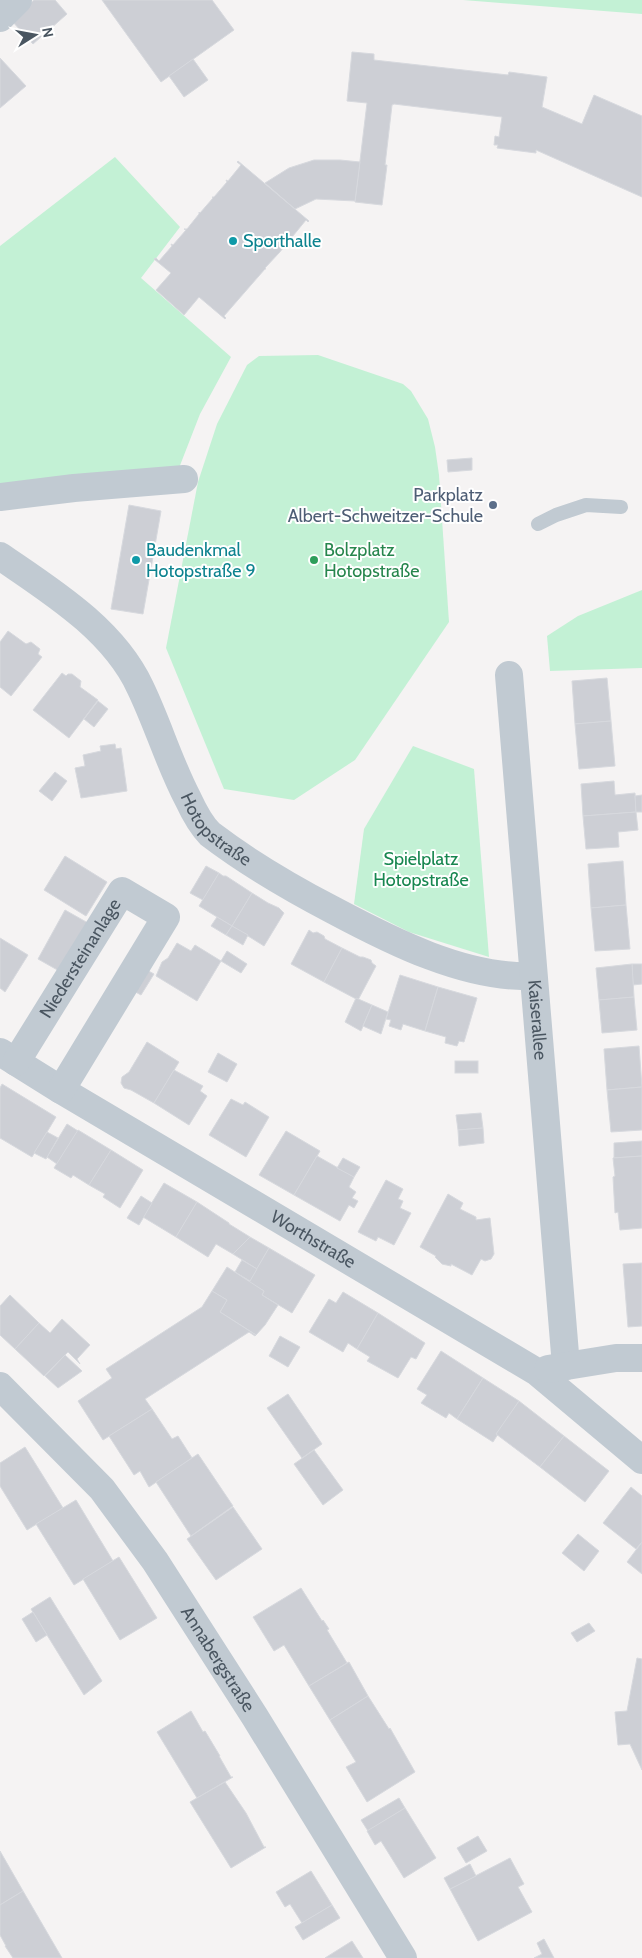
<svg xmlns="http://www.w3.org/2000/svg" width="642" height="1958" font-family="Cabin,sans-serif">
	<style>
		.green { fill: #c3f1d5 }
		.building { fill: #cdcfd5; stroke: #d7d9de }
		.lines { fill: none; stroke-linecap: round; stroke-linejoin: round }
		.lane { stroke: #c1cad2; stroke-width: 14 }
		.street { stroke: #c1cad2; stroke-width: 28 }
		.culture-dot { fill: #0f9aa8; stroke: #fff; stroke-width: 2 }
		.service-dot { fill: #5c6f8a; stroke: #fff; stroke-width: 2 }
		.leisure-dot { fill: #2e9e5b; stroke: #fff; stroke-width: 2 }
		.labels { text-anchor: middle; stroke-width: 4; stroke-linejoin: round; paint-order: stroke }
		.culture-label { font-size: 18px; fill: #0d838f; stroke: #fff; text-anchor: start }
		.service-label { font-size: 18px; fill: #4e5e75; stroke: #fff; text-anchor: end }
		.leisure-label { font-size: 18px; fill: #27864d; stroke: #fff; text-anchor: start }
		.street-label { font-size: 18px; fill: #4a5661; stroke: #fff }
		.park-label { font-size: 18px; fill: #17864f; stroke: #fff }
	</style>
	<rect width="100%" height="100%" fill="#f5f3f3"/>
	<g class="green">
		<polygon points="463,0 642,0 642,14"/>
		<polygon points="115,157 180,227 141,278 231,357 200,414 179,468 0,485 0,246"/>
		<polygon points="318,355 403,384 411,391 428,419 435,447 439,475 449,622 355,760 294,800 224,789 166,648 198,482 217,424 247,365 259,356"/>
		<polygon points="642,590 642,668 550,671 547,636 578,616"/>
		<polygon points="413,746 474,769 489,957 409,932 354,904 364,829"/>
	</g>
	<g class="building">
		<polygon points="34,0 55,0 67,14 33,44 11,20"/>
		<polygon points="102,0 212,0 234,30 161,82"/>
		<polygon points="352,52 374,54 374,60 508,75 509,72 547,77 542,107 582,124 594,95 642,116 642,197 536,150 536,153 497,148 498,145 494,145 495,136 499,137 502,117 394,104 392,105 385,165 387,165 382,205 355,202 367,103 347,101"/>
		<polygon points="0,58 26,86 0,108"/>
		<polygon points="193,59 208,80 184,97 169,76"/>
		<polygon points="314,160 340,160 360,162 355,201 316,199 295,209 265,183 289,168"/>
		<polygon points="238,161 309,221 308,222 306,220 279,253 265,268 266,269 265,269 224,316 226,318 225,319 199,297 184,315 156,290 171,273 154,259 156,258 159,261 172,246 171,244 173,245 186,230 184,229 187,229 199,214 199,212 200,213 213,198 212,197 214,197 227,182 226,180 228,181 241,165 237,162"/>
		<polygon points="472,458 472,470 448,472 447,460"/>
		<polygon points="129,505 161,511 143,614 111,609"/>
		<polygon points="8,631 26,644 31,642 40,649 38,654 42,657 11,696 0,687 0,642"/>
		<polygon points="62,673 66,676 68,674 72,674 81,681 80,687 98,700 69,738 33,710"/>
		<polygon points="607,678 611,721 575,724 572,681"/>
		<polygon points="98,701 108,709 94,727 84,719"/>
		<polygon points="611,721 615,766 579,769 575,724"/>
		<polygon points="115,744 116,749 121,748 127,791 81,798 75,768 85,766 83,755 101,751 100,746"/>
		<polygon points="55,772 67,781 52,801 39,791"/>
		<polygon points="614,781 615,795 635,793 636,812 583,816 581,784"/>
		<polygon points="642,795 642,812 636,812 635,796"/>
		<polygon points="636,812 638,830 618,832 619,847 586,849 583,816"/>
		<polygon points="65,856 107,882 86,916 44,890"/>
		<polygon points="623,861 626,905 591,908 588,864"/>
		<polygon points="206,866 219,873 203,900 190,893"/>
		<polygon points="219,873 223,876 226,876 252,893 232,926 199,906"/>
		<polygon points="252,893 268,903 279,908 284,913 264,946 232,926"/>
		<polygon points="626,905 630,949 595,951 591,908"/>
		<polygon points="65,910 88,923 61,972 38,959"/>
		<polygon points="217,917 232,926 226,935 211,926"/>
		<polygon points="232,926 248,935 243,945 226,935"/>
		<polygon points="309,930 313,933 317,932 324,936 325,939 342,948 324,982 291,964"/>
		<polygon points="0,938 28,955 5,992 0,988"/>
		<polygon points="177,943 191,951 195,945 221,961 197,1001 156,976 162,962 168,958"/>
		<polygon points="342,948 360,957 363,957 371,960 372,963 376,966 358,1000 324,982"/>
		<polygon points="227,951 247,964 241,973 221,961"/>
		<polygon points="632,964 642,964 642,984 633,985"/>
		<polygon points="632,964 634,997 599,1000 596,968"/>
		<polygon points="143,968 154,974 141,995 130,989"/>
		<polygon points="400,975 438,987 425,1031 403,1024 401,1030 389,1026 391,1020 386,1019"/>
		<polygon points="438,987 477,998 464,1042 459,1041 457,1046 445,1043 446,1037 425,1031"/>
		<polygon points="634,997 637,1030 602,1033 599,1000"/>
		<polygon points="356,998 372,1005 361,1031 345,1022"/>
		<polygon points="372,1005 388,1012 381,1034 363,1026"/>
		<polygon points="147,1042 179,1062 154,1103 131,1090 124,1088 121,1083 122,1077 129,1072"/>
		<polygon points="639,1046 642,1087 607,1090 604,1049"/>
		<polygon points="218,1053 237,1064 227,1082 208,1072"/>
		<rect x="455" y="1061" width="23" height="12"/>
		<polygon points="174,1070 203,1086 200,1091 207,1096 189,1125 154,1103"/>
		<polygon points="2,1084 56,1117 32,1157 0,1138 0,1088"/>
		<polygon points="642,1087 642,1130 611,1132 607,1090"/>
		<polygon points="231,1099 243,1105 245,1102 269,1117 246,1157 209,1135"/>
		<polygon points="481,1113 483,1128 458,1130 456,1115"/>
		<polygon points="67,1124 78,1131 57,1164 47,1157"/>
		<polygon points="483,1128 484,1143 459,1146 458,1130"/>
		<polygon points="78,1130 111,1150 89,1185 73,1175 71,1178 54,1168"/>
		<polygon points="286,1131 320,1151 294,1195 259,1175"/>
		<polygon points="47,1132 58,1138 46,1159 34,1153"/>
		<polygon points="642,1141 642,1156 614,1158 614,1143"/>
		<polygon points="111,1150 143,1170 120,1208 103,1197 105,1194 89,1185"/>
		<polygon points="317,1156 354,1177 349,1187 356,1192 352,1198 358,1201 354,1208 349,1205 340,1221 294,1195"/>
		<polygon points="642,1156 642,1228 620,1230 618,1212 615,1213 613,1177 615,1176 613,1158"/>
		<polygon points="343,1158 360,1167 354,1177 337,1168"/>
		<polygon points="386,1180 403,1189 398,1199 403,1201 400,1208 411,1213 394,1245 378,1237 376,1241 358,1232"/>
		<polygon points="164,1183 197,1202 176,1237 143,1217"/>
		<polygon points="448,1194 463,1203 460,1209 476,1217 476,1220 490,1218 494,1254 491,1259 485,1261 481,1259 472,1275 451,1264 451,1266 442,1264 435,1257 436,1256 420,1247"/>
		<polygon points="141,1196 152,1203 139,1225 127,1218"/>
		<polygon points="197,1202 229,1223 229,1224 250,1237 233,1254 216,1244 208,1257 176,1237"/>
		<polygon points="250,1237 269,1248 257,1269 233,1254"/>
		<polygon points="269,1248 315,1275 292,1313 262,1295 264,1291 249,1282"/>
		<polygon points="242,1260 257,1269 250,1281 235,1272"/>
		<polygon points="642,1263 642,1326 628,1327 623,1264"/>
		<polygon points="227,1267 264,1291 262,1295 278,1305 265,1325 256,1335 220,1312 227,1300 212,1291"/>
		<polygon points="212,1291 227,1300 220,1312 256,1335 255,1336 249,1332 145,1399 152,1409 103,1440 78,1401 112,1378 106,1369 202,1307"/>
		<polygon points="343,1292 378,1313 357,1349 348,1343 343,1352 309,1332 329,1299 336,1303"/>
		<polygon points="10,1295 39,1323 15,1349 0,1335 0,1306"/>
		<polygon points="378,1313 425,1343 416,1359 411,1357 398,1378 367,1361 370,1357 357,1349"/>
		<polygon points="62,1319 90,1345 77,1359 80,1364 68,1352 44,1376 15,1349 39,1323 50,1333"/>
		<polygon points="280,1336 300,1347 288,1367 269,1356"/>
		<polygon points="441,1351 483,1378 457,1419 449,1413 446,1418 421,1403 427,1395 417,1389"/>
		<polygon points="65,1355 82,1371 58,1388 45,1376"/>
		<polygon points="483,1378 519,1401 493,1442 457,1419"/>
		<polygon points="288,1394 322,1444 302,1458 267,1408"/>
		<polygon points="519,1401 564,1436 540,1467 496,1434"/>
		<polygon points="152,1409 172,1439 178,1436 192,1458 149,1487 140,1471 134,1475 109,1436"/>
		<polygon points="564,1436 609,1471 585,1502 540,1467"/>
		<polygon points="25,1447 63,1508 27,1530 0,1486 0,1463"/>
		<polygon points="314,1450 343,1490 323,1505 294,1464"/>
		<polygon points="198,1454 233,1506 191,1536 156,1482"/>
		<polygon points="631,1487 642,1496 642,1542 636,1549 603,1523"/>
		<polygon points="76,1500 113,1561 74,1585 36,1524"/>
		<polygon points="233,1507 262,1549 216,1580 187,1539"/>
		<polygon points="578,1534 599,1551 584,1571 562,1553"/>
		<polygon points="642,1542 642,1574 627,1562"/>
		<polygon points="119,1557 157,1618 120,1640 83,1579"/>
		<polygon points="301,1588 322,1621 323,1620 329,1629 327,1630 347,1663 309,1686 284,1645 274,1651 253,1617"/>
		<polygon points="50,1597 102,1681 84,1695 31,1609"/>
		<polygon points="33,1612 47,1635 36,1642 22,1619"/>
		<polygon points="589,1623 595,1631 577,1642 571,1633"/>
		<polygon points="637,1658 642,1659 642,1770 630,1744 618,1745 615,1712 627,1711"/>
		<polygon points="349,1662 368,1696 330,1720 309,1686"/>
		<polygon points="368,1696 389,1729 390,1728 415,1772 367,1802 346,1767 356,1762 330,1720"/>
		<polygon points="191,1711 203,1732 205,1731 220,1756 219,1756 231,1777 233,1777 197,1798 157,1732"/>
		<polygon points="225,1782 246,1813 264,1847 266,1847 231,1868 190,1802"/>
		<polygon points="399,1798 405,1808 368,1831 361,1820"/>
		<polygon points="405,1808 436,1858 404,1878 381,1841 375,1845 367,1831"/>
		<polygon points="478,1836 487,1851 466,1863 457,1848"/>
		<polygon points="0,1851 23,1891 0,1905"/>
		<polygon points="510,1858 524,1884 518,1887 532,1912 478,1941 450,1889"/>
		<polygon points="470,1864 476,1876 450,1889 444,1878"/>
		<polygon points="311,1871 332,1905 302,1923 290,1904 285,1907 276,1892"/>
		<polygon points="23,1891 62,1958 13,1958 5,1946 6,1946 0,1935 0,1905"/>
		<polygon points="332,1905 340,1918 303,1940 295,1927"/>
		<polygon points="544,1939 554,1958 534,1958 542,1954 537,1943"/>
		<polygon points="352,1941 363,1958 325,1958"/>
	</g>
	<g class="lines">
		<polyline class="lane" points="538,524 556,515 586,505 621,507"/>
		<g class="street">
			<polyline points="0,18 18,0"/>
			<polyline points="0,497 74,488 184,479"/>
			<path id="s1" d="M0,556C51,591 113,629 140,687C158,724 169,763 188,799C194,812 200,824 210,834C248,863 291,888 333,910C391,941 466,979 533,976"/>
			<path id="s2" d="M509,675L566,1366"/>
			<path id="s3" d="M0,1052L61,1090L537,1372L642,1460"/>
			<path id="s4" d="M16,1062L122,891L166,917L61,1090"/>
			<polyline points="548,1369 616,1358 642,1358"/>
			<path id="s5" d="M0,1386L102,1489L155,1561L255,1717L403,1958"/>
		</g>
	</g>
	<g class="culture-dot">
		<circle cx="233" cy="241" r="5"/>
		<circle cx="136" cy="560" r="5"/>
	</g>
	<circle class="service-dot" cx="493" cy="505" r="5"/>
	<circle class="leisure-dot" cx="314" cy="560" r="5"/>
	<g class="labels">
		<g class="culture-label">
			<text x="243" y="247">Sporthalle</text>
			<text x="146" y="556">Baudenkmal<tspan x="146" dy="21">Hotopstraße 9</tspan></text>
		</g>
		<g class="service-label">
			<text x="483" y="501">Parkplatz<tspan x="483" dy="21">Albert-Schweitzer-Schule</tspan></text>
		</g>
		<g class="leisure-label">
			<text x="324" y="556">Bolzplatz<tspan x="324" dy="21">Hotopstraße</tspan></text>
		</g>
		<g class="street-label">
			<text dy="6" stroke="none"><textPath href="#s1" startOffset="358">Hotopstraße</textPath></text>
			<text dy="6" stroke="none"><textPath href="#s4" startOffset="122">Niedersteinanlage</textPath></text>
			<text dy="6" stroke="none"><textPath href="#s2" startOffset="346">Kaiserallee</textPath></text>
			<text dy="6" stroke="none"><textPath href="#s3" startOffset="365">Worthstraße</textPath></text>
			<text dy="6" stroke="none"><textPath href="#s5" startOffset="351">Annabergstraße</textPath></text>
		</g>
		<g class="park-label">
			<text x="421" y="865">Spielplatz<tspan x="421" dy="21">Hotopstraße</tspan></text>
		</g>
	</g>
	<g transform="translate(35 35) rotate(79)" stroke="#ffffff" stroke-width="4" paint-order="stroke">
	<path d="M0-4L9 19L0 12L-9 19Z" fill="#4a5661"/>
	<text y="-8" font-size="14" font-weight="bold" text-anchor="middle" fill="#4a5661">N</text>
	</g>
</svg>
